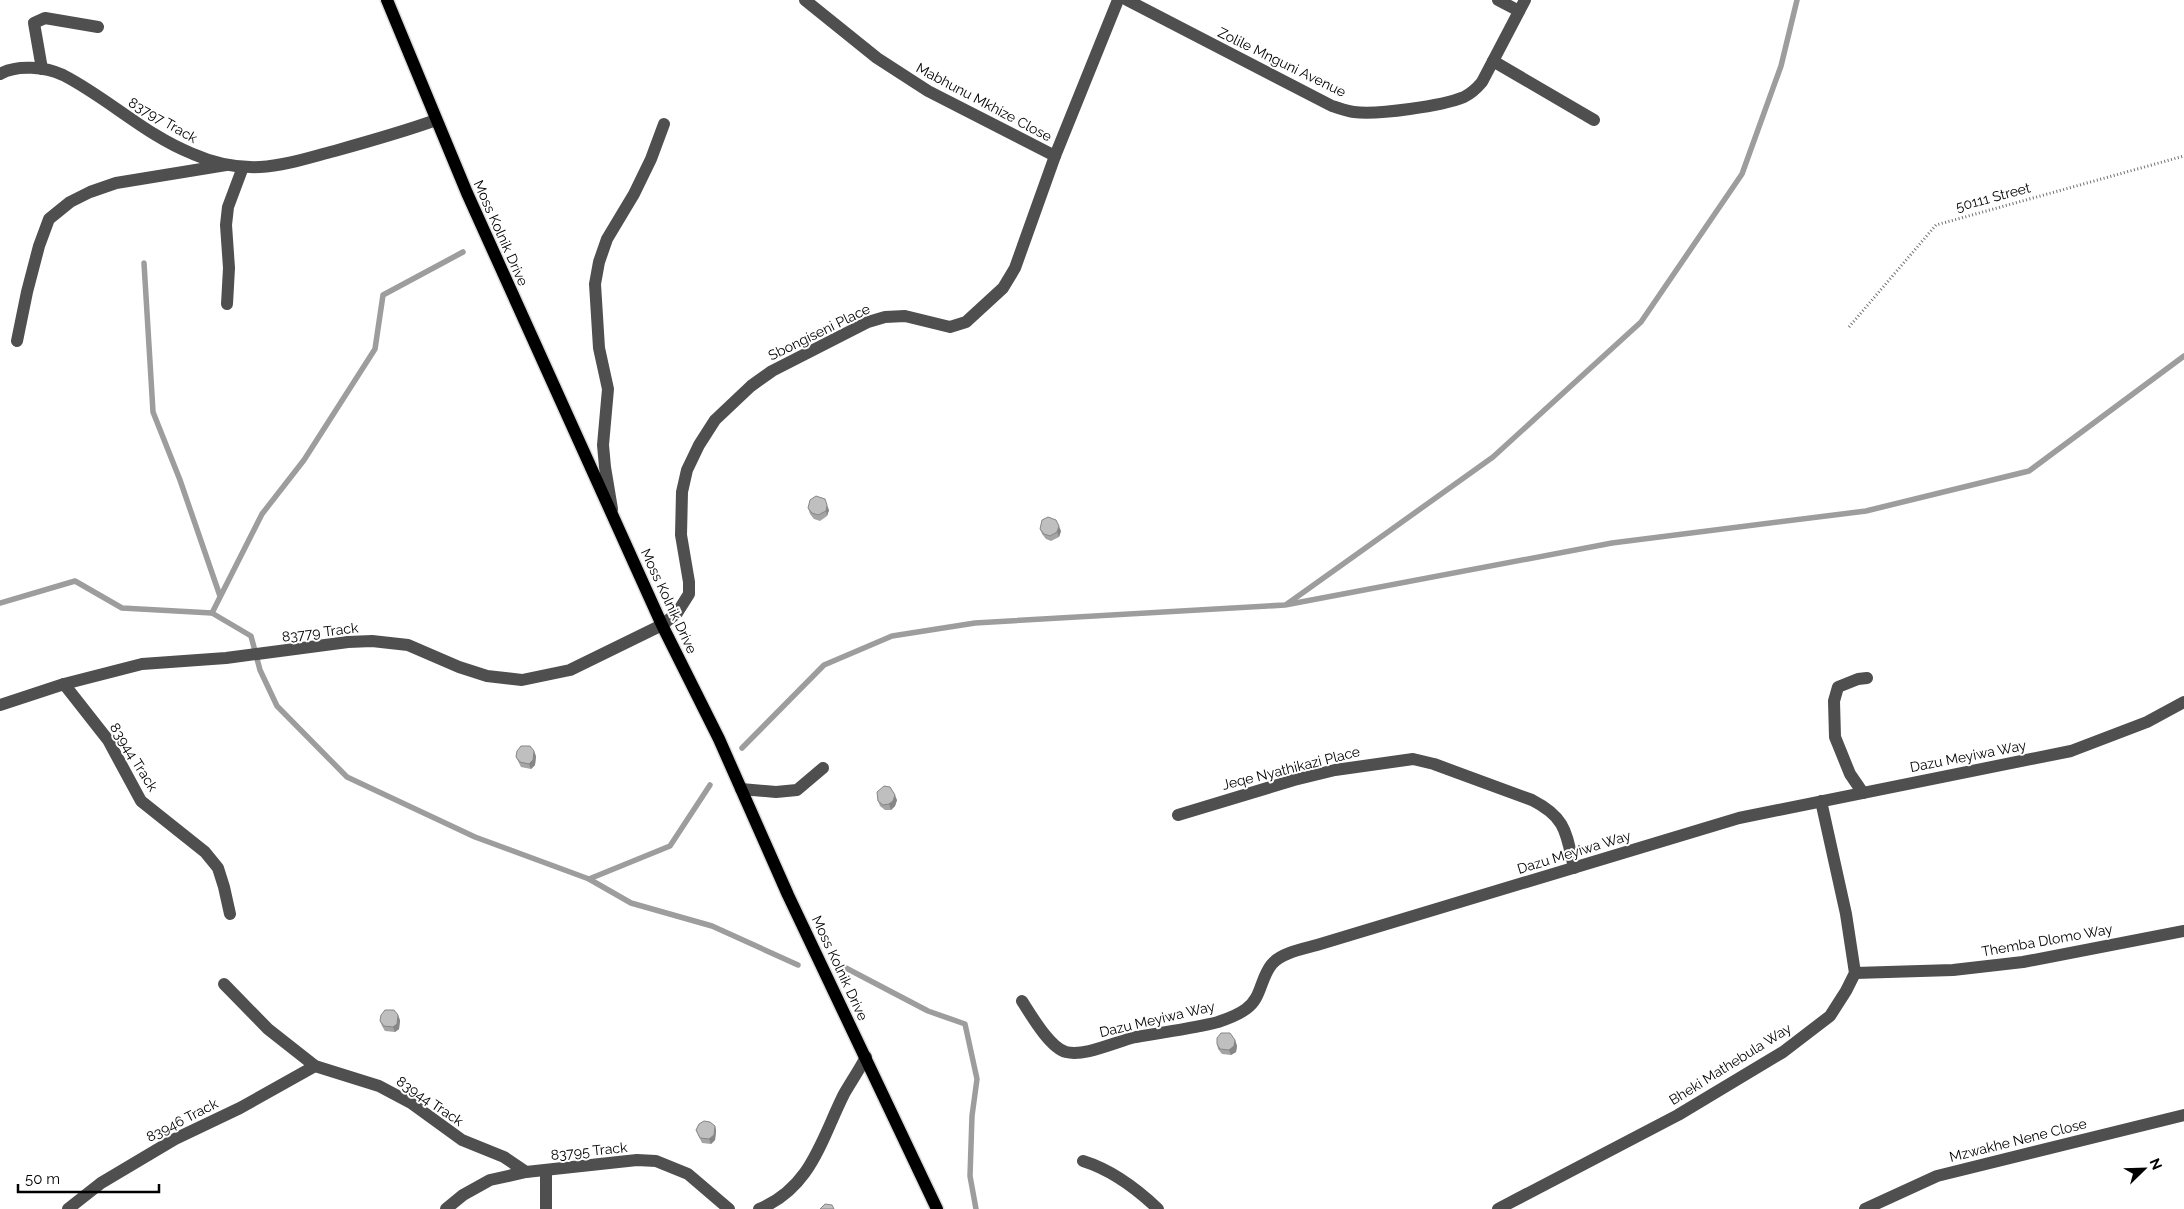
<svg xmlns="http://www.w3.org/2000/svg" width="2184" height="1209" font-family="Raleway,sans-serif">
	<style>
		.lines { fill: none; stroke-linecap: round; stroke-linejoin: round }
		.stream { stroke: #9d9d9d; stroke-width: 5.5 }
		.major-casing { stroke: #dbdbdb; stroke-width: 15 }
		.path { stroke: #717171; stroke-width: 3; stroke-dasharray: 1 2.5; stroke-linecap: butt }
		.minor { stroke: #4f4f4f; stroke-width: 12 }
		.major { stroke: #000; stroke-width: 12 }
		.wall { fill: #a4a4a4 }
		.shaded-wall { fill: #868686 }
		.building { fill: #bfbfbf; stroke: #868686 }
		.labels { text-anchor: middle; stroke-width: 4; stroke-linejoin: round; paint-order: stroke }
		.street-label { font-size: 14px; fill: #000; stroke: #fff }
	</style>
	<rect width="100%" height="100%" fill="#fff"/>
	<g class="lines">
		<g class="stream">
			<polyline points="144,263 153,412 180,480 220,596"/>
			<polyline points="0,603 75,581 122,608 212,613 251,636 260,670 277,706 347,777 475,837 589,879 670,846 710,785"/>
			<polyline points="1287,604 1493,457 1641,322 1742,174 1781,66 1797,0"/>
			<polyline points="212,613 262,514 304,460 375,349 383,295 463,252"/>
			<polyline points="742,748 824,665 892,636 975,623 1285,605 1612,543 1866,511 2029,471 2184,356"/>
			<polyline points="589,879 631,903 712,926 798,965"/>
			<polyline points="844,967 928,1011 965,1024 977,1079 972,1116 970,1176 976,1209"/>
		</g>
		<defs>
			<polyline id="major" points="387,0 467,193 662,625 719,739 788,895 937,1209"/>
		</defs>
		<use href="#major" class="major-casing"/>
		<polyline class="path" points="1849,327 1936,225 2184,156"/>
		<g class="minor">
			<polyline points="805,0 877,58 928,91 1055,156"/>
			<path d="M1127,0L1332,106C1339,108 1346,111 1354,112C1378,115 1442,106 1464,97C1472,93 1477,88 1482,82L1525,0"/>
			<polyline points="1498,0 1519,11"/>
			<polyline points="1493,61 1594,120"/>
			<polyline points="42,69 34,23 45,18 98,27"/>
			<path d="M0,74C17,64 46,67 63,75C108,98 145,135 193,154C213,163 237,168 260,167C282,166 305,159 327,153C363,143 400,133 436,120"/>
			<polyline points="227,304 229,268 226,225 228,207 243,167"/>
			<polyline points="17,341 27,292 39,246 49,219 70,202 90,192 116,183 226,165"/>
			<polyline points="612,509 605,467 603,445 608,389 599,348 595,284 599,262 607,239 634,194 651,159 664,124"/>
			<polyline points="64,684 108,740 141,801 205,852 218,868 224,887 230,914"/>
			<polyline points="0,705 64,684 142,664 226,658 348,642 372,641 408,645 459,667 487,676 522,680 570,670 662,625 677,613 689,594 689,582 681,535 682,492 687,470 699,445 715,420 751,386 772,371 868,322 885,317 905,316 950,327 966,322 1003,288 1015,268 1055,156 1118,0"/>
			<polyline points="741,789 776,792 797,790 823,768"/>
			<polyline points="1863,793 1850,774 1835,737 1834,701 1838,687 1858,679 1867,678"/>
			<path d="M1178,815L1294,780L1335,770L1413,759L1434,764L1532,800C1567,818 1566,833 1574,868"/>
			<polyline points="1855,973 1953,970 2023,962 2184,931"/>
			<polyline points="224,984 268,1029 315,1066 379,1086 411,1103 462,1140 504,1157 526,1172"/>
			<path d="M1022,1001C1031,1015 1050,1048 1066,1052C1085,1057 1117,1041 1136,1037C1163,1032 1191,1029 1218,1022C1227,1019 1238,1015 1246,1009C1262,998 1260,978 1272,964C1281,953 1303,949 1317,945L1739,818L2071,751L2147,722L2184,702"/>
			<path d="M1083,1161C1112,1170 1136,1188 1158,1209"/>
			<polyline points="546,1171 546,1209"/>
			<polyline points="68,1209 101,1183 175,1139 240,1108 315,1066"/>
			<polyline points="446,1209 463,1195 490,1180 526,1172 637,1160 656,1161 688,1174 729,1209"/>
			<path d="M759,1209C811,1188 821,1140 844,1094C851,1082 859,1070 866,1057"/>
			<polyline points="1498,1209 1678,1115 1783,1052 1830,1016 1846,991 1855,973 1846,914 1821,801"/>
			<polyline points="1865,1209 1937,1176 2184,1115"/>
		</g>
		<use href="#major" class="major"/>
	</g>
	<g class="wall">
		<polygon points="808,508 829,510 827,516 820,521 814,519 810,514"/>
		<polygon points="1040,529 1061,531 1059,537 1051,541 1046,539 1042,534"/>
		<polygon points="536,756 535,765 531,769 521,767 516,757"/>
		<polygon points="897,800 895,806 891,810 885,810 880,806 878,801"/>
		<polygon points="400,1020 399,1029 395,1032 385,1031 382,1026 380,1021"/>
		<polygon points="1235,1040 1237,1046 1236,1052 1231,1055 1222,1054 1218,1049 1217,1044"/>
		<polygon points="715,1126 716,1131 715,1140 711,1144 702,1143 696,1130"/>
	</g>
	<g class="shaded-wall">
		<polygon points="827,505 829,510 827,516 826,511"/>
		<polygon points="1059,526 1061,531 1059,537 1057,532"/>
		<polygon points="534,751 536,756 535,765 531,769 529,764"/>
		<polygon points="895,795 897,800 895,806 891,810 889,804"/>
		<polygon points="398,1015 400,1020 399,1029 395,1032 393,1027"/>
		<polygon points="1235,1040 1237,1046 1236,1052 1231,1055 1229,1050"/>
		<polygon points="715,1126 716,1131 715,1140 711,1144 709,1139"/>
	</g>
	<g class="building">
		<polygon points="816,496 825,499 827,505 826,511 818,515 812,513 808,508 810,500"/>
		<polygon points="1048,517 1056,520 1059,526 1057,532 1050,536 1044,534 1040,529 1042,520"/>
		<polygon points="521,746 530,746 534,751 533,760 529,764 520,762 516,757 517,751"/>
		<polygon points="884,786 890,787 895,795 893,801 889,804 883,805 878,801 877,792"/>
		<polygon points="385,1010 394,1010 398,1015 397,1024 393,1027 384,1026 380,1021 381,1015"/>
		<polygon points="1221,1033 1230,1033 1235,1040 1234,1046 1229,1050 1220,1049 1217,1044 1217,1038"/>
		<polygon points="704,1121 710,1122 715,1126 714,1135 709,1139 700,1138 696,1130 699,1124"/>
		<polygon points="825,1204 832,1205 834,1209 820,1209"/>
	</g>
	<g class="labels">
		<g class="street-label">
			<text transform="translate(1282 62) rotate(26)" y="5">Zolile Mnguni Avenue</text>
			<text transform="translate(984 102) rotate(28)" y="5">Mabhunu Mkhize Close</text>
			<text transform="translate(163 120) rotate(30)" y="5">83797 Track</text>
			<text transform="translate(1993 197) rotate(-15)" y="5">50111 Street</text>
			<text transform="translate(501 233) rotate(66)" y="5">Moss Kolnik Drive</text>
			<text transform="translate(819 332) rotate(-26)" y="5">Sbongiseni Place</text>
			<text transform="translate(669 601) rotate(65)" y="5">Moss Kolnik Drive</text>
			<text transform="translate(320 632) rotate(-7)" y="5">83779 Track</text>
			<text transform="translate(1968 756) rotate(-11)" y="5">Dazu Meyiwa Way</text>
			<text transform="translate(134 757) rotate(58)" y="5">83944 Track</text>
			<text transform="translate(1291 768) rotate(-14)" y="5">Jeqe Nyathikazi Place</text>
			<text transform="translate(1574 852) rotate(-17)" y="5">Dazu Meyiwa Way</text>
			<text transform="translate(2047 940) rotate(-10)" y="5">Themba Dlomo Way</text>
			<text transform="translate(840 968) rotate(65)" y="5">Moss Kolnik Drive</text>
			<text transform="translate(1157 1019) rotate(-13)" y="5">Dazu Meyiwa Way</text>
			<text transform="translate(1730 1064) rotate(-32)" y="5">Bheki Mathebula Way</text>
			<text transform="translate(430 1101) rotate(34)" y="5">83944 Track</text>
			<text transform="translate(182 1120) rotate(-27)" y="5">83946 Track</text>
			<text transform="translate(2018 1140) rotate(-14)" y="5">Mzwakhe Nene Close</text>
			<text transform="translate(589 1151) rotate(-6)" y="5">83795 Track</text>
		</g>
	</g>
	<g transform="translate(2144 1169) rotate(67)" stroke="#ffffff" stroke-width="4" paint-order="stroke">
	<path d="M0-4L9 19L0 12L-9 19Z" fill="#000000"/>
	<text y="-8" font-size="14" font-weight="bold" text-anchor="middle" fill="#000000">N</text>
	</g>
	<path d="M18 1184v8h141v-8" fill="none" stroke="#000000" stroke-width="2.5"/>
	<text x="25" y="1184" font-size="15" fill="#000000" stroke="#ffffff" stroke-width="4" paint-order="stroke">50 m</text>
</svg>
